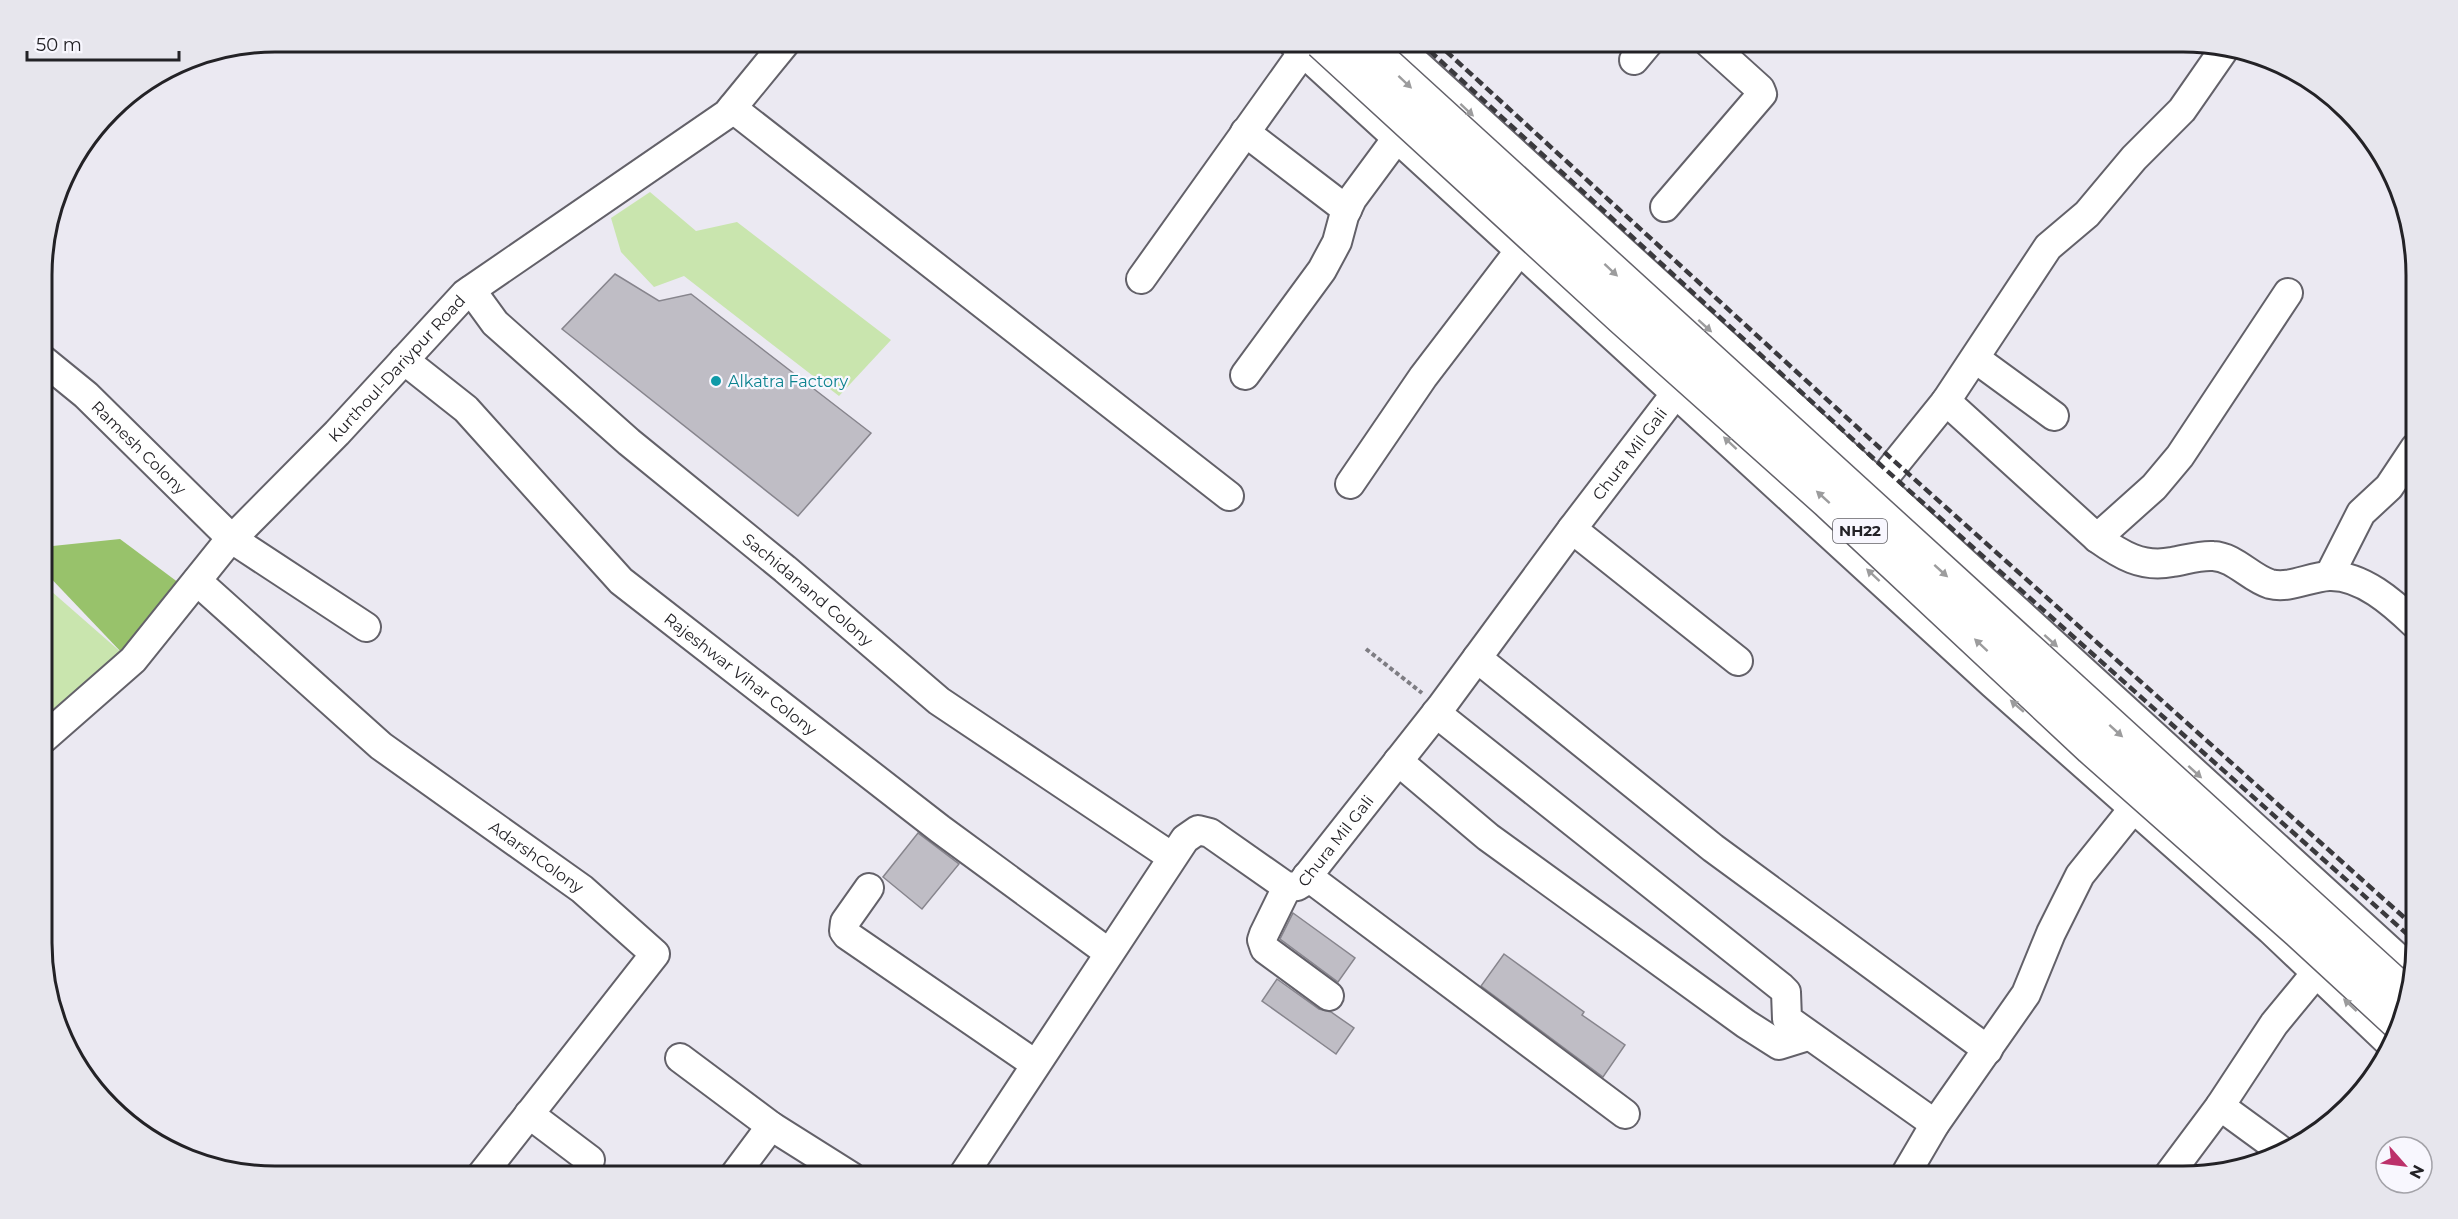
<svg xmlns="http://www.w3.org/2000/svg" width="2458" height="1219" font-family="Montserrat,sans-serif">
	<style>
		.green { fill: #c9e5ae }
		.forest { fill: #98c26b }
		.building { fill: #bfbdc5; stroke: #87858d; stroke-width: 1.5 }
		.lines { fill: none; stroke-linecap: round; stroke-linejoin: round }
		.minor-casing { stroke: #636169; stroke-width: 32 }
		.path { stroke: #7e7d83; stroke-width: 4; stroke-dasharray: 4.5 3; stroke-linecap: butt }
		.minor { stroke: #fff; stroke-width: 28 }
		.rail { stroke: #3a393d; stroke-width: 4.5; stroke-dasharray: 9 4.5; stroke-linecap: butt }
		.highway-bridge-casing { stroke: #636169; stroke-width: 36; stroke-linecap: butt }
		.highway-bridge { stroke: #fff; stroke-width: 33 }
		.oneway { fill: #9c9c9d }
		.culture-dot { fill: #0f9aa8; stroke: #f8f7fe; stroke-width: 2 }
		.labels { text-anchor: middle; stroke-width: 4.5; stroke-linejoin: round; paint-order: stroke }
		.shield { fill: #f8f7fe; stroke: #636267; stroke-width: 1.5 }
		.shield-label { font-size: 15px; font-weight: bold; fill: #232226 }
		.street-label { font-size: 16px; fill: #232226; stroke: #f8f7fe }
		.culture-label { font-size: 16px; fill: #0d838f; stroke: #f8f7fe; text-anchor: start }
		.rim { fill: none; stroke: #232226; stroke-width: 3 }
	</style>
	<rect width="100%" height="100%" fill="#ebe9f2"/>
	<g class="green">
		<polygon points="650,192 696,231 737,222 891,340 839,396 684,276 654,287 621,252 611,218"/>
		<polygon points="43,584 123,654 44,735"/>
	</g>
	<polygon class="forest" points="120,539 179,583 123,654 43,570 43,547"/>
	<g class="building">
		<polygon points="615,274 659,301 691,294 871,433 798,516 562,329"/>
		<polygon points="918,833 959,864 922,909 883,877"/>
		<polygon points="1293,913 1355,958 1338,982 1280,939"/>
		<polygon points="1504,954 1584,1012 1582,1015 1625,1045 1603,1077 1481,986"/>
		<polygon points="1277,979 1319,1009 1331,1012 1354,1028 1336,1054 1262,1001"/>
	</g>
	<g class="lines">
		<defs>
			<g id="minor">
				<polyline points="1292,42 1993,684 2271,930 2392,1045"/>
				<polyline points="1393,42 2410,969"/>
				<polyline points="1634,60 1649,42"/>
				<polyline points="732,108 1229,496"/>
				<polyline points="1245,132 1347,210"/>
				<polyline points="1665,207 1762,94 1760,89 1708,42"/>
				<polyline points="1141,279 1303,52"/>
				<path id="s1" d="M471,290L495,323L629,442L785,569L939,701L1172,857"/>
				<polyline points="1976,359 2054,416"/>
				<path id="s2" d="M43,360L86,395L232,539L366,627"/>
				<path id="s3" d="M404,360L466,409L621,581L940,829L1109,953"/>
				<polyline points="1245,375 1322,270 1337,242 1344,216 1352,199 1397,138"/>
				<path d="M1946,401L2097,538C2121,555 2142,568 2172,562C2185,560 2200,555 2213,556C2235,557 2250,578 2270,584C2290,589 2309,577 2329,576C2362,575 2393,603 2415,624"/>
				<polyline points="1350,484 1423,377 1520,250"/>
				<polyline points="1879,484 1946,401 2048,247 2087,214 2134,158 2182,110 2223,51"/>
				<polyline points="1572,529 1738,661"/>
				<polyline points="2097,538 2154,487 2180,456 2288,293"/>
				<polyline points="2329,576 2361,513 2389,487 2415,448"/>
				<path id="s4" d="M197,581L381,746L582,889L655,954L480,1177"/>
				<polyline points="1477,658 1713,848 1988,1050"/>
				<polyline points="1436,713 1781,987 1786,992 1787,1019 1935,1124"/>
				<path id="s5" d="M44,738L133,660L223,548L337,433L465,294L727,114L786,42"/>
				<polyline points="1398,761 1488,837 1746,1024 1779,1045 1808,1036"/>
				<polyline points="1307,876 1625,1114"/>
				<polyline points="1287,887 1264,934 1262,940 1265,949 1329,996"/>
				<polyline points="869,888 845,922 844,931 847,935 1035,1064"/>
				<polyline points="680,1058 771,1126 852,1177"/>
				<polyline points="2220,1106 2283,1152"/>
				<polyline points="529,1114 590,1160"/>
				<polyline points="733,1177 771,1126"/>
				<path id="s6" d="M962,1177L1185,839L1198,830L1210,833L1287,887L1297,886L1302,883L1441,707L1572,529L1676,393"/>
				<polyline points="1904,1177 1935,1124 2026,994 2051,933 2080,875 2133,809"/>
				<polyline points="2167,1177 2220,1106 2274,1024 2316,973"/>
			</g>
		</defs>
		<use href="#minor" class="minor-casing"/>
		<polyline class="path" points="1366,649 1422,693"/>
		<use href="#minor" class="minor"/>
		<g class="rail">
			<polyline points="1420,42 1885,469 2416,942"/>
			<polyline points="1436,42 1893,460 2416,928"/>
		</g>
		<defs>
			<g id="highway-bridge">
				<polyline points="1321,42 1622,318 1828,502 2091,748 2298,931 2398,1023"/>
				<polyline points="1362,42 2405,993"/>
			</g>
		</defs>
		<use href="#highway-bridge" class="highway-bridge-casing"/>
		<use href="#highway-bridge" class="highway-bridge"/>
	</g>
	<defs><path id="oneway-solid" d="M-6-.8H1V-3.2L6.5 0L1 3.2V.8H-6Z" transform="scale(1.5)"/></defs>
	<g class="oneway">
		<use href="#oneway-solid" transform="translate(1405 82) rotate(43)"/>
		<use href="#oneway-solid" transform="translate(1467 110) rotate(43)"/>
		<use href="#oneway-solid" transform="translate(1611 270) rotate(43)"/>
		<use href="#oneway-solid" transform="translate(1705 326) rotate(42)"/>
		<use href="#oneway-solid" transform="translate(1730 443) rotate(-137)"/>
		<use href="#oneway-solid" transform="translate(1823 497) rotate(-138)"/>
		<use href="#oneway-solid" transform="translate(1941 571) rotate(42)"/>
		<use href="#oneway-solid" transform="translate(1873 575) rotate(-137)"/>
		<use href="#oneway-solid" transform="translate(2051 641) rotate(42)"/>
		<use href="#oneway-solid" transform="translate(1981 645) rotate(-137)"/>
		<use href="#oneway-solid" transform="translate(2017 706) rotate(-139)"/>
		<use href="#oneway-solid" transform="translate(2116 731) rotate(42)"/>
		<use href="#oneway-solid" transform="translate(2195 772) rotate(42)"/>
		<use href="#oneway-solid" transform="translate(2350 1005) rotate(-137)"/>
	</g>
	<circle class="culture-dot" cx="716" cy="381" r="6"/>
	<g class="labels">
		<rect class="shield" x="1833" y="519" width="54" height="24" rx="4.5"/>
		<g class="shield-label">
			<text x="1860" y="536">NH22</text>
		</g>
		<g class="street-label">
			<text dy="6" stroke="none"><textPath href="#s5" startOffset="512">Kurthoul-Dariypur Road</textPath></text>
			<text dy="6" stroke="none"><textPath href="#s2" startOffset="130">Ramesh Colony</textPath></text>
			<text dy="6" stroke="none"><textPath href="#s6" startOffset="1083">Chura Mil Gali</textPath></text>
			<text dy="6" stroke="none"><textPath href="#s1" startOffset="452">Sachidanand Colony</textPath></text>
			<text dy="6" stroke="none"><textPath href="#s3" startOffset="462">Rajeshwar Vihar Colony</textPath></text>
			<text dy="6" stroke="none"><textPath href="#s6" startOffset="597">Chura Mil Gali</textPath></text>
			<text dy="6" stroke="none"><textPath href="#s4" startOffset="438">AdarshColony</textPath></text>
		</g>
		<g class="culture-label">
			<text x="728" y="387">Alkatra Factory</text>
		</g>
	</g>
	<path d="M0 0H2458V1219H0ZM275 52H2183A223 223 0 0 1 2406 275V943A223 223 0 0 1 2183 1166H275A223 223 0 0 1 52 943V275A223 223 0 0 1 275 52Z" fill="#e7e6ed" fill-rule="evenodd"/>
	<path class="rim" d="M275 52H2183A223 223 0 0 1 2406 275V943A223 223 0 0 1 2183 1166H275A223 223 0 0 1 52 943V275A223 223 0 0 1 275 52Z"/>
	<g transform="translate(2404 1165) rotate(118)"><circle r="28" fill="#f8f7fe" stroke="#a3a2a8" stroke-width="1.5"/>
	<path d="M0-4.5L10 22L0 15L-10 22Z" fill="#bc316a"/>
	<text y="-9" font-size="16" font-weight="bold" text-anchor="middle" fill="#232226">N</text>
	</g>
	<path d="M27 51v9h152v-9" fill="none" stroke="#232226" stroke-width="3"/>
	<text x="36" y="51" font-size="18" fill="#232226" stroke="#f8f7fe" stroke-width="4.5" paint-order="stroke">50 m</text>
</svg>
